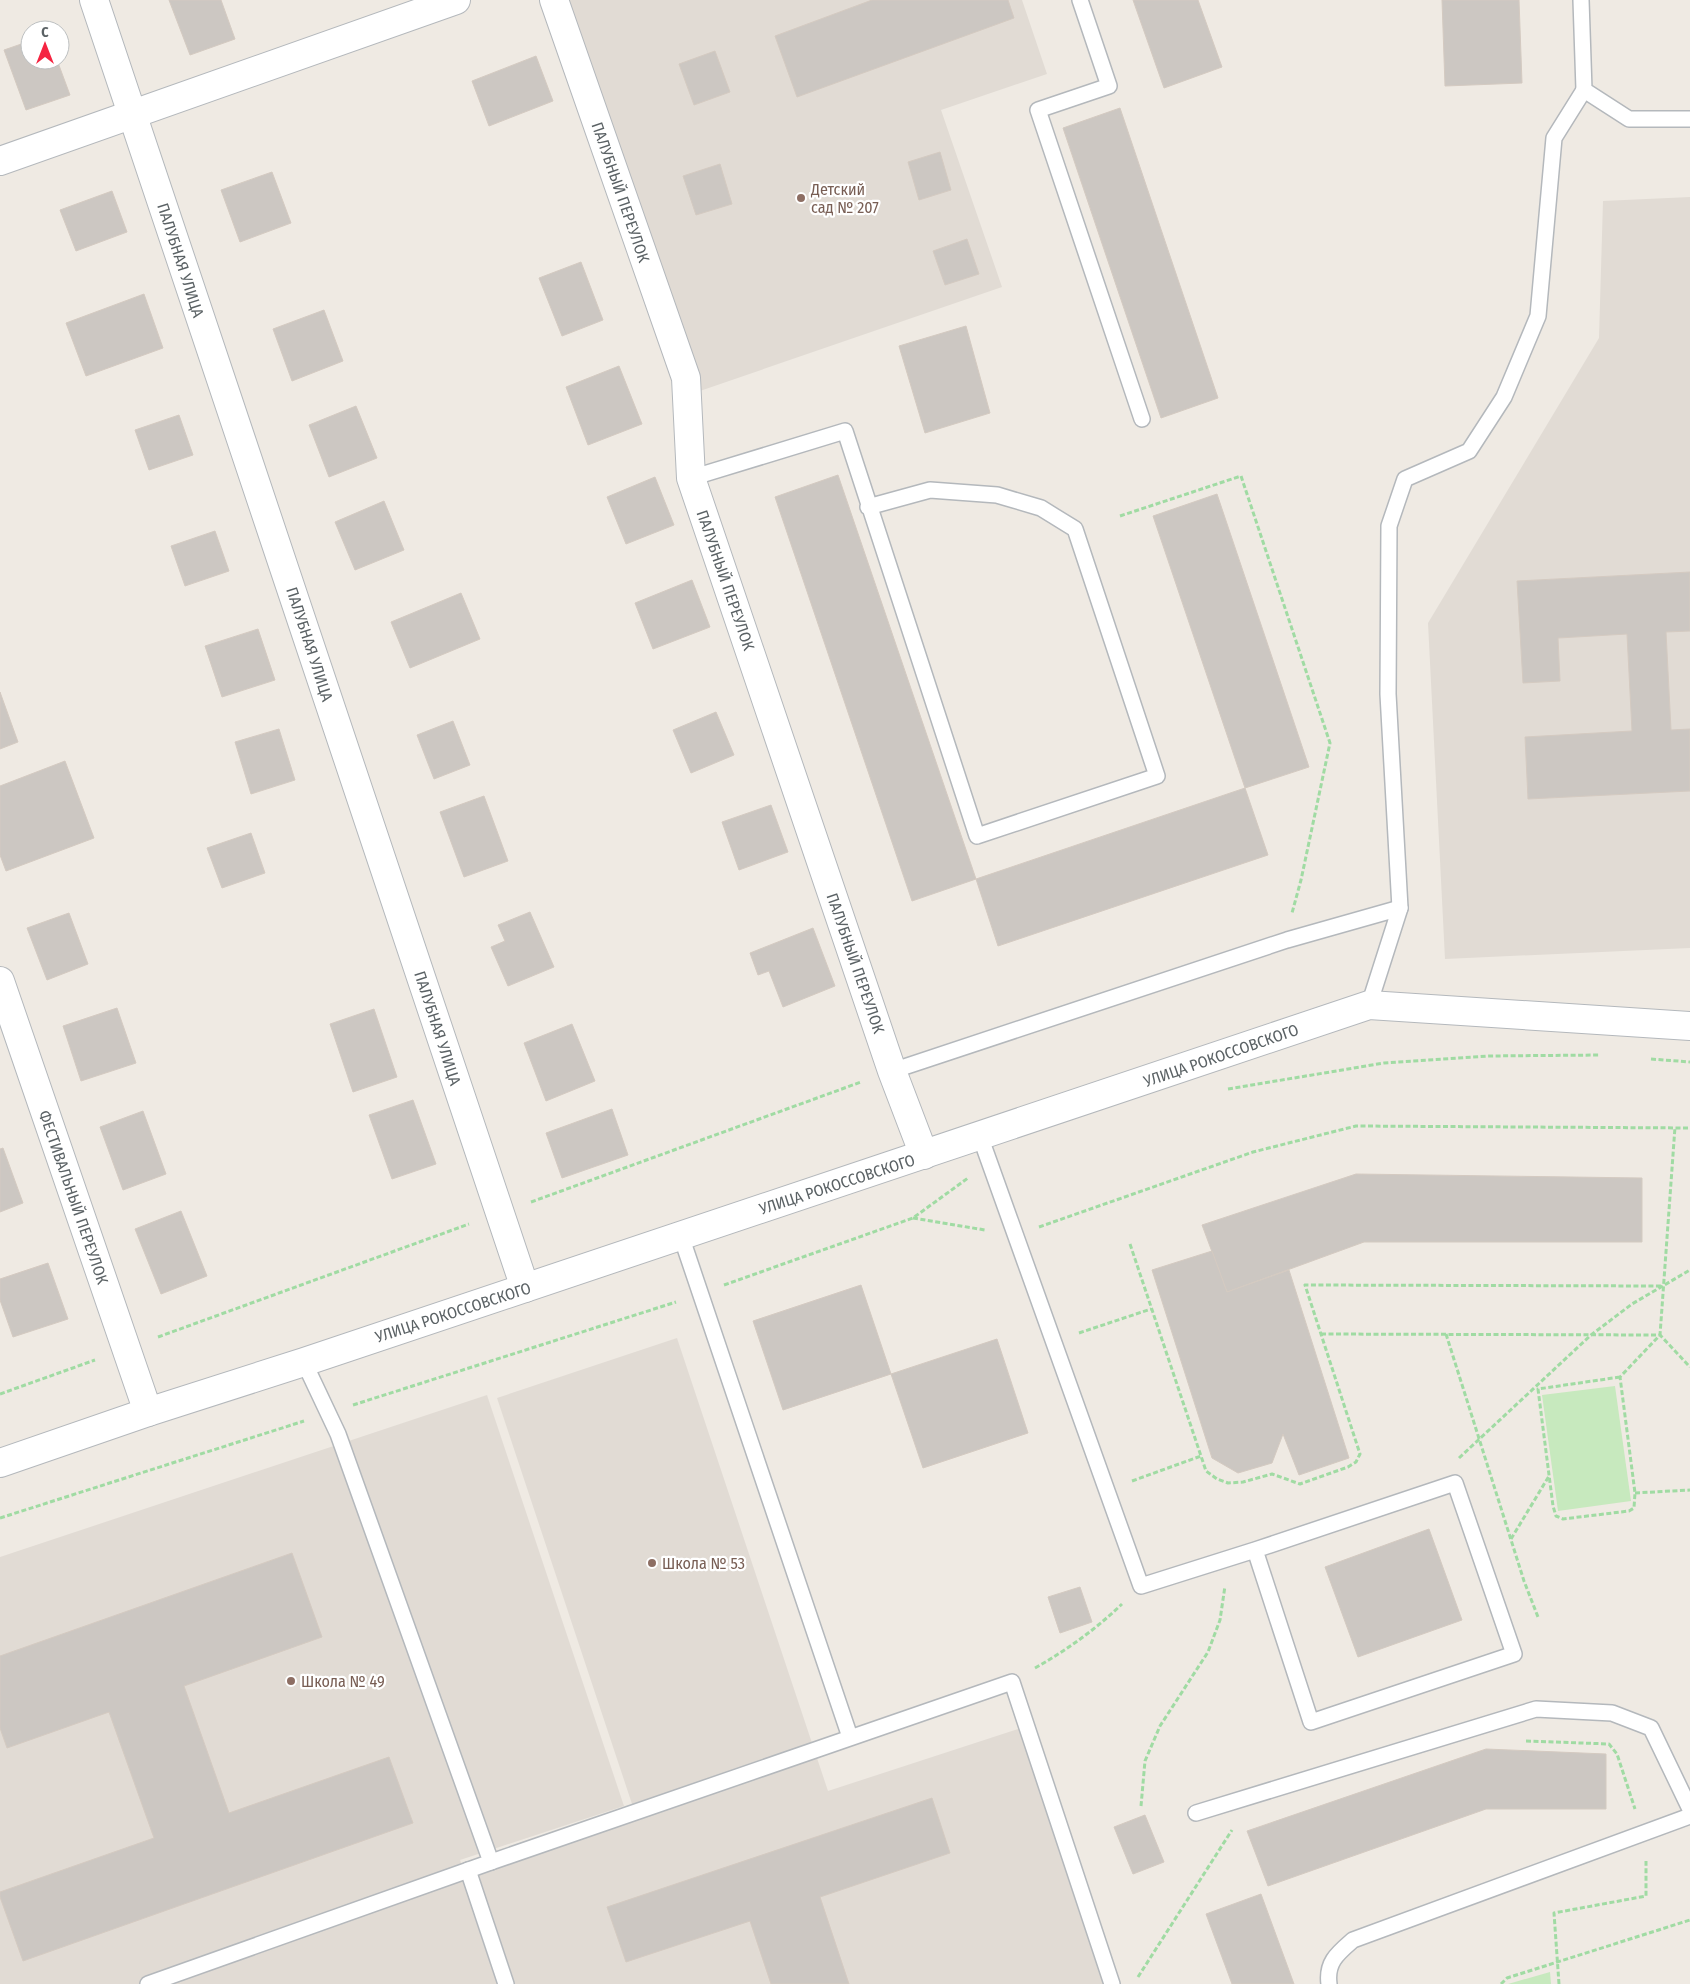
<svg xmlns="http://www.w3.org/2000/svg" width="1690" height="1984" font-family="'Fira Sans Condensed',sans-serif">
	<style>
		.education { fill: #e1dbd4 }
		.green { fill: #c7e9be }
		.building { fill: #ccc7c2; stroke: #d4cac1 }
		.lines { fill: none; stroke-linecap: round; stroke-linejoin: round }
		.service-casing { stroke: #b4b8bc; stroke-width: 18 }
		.minor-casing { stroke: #b4b8bc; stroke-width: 30 }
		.tertiary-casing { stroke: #b4b8bc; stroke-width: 30 }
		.path { stroke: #a0dba3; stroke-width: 3; stroke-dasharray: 5 2.5; stroke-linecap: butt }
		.service { stroke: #fff; stroke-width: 15 }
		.minor { stroke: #fff; stroke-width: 28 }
		.tertiary { stroke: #fff; stroke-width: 28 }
		.education-dot { fill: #8d6e63; stroke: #fff; stroke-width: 2 }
		.labels { text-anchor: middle; stroke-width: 4.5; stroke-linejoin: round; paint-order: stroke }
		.education-label { font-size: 16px; fill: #785e54; stroke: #fff; text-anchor: start }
		.street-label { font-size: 16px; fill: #5b6265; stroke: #fff }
	</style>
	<rect width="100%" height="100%" fill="#efeae3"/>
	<g class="education">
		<polygon points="562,0 1022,0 1047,74 941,110 1002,287 697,392"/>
		<polygon points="1690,197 1690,948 1445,959 1428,623 1599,338 1603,201"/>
		<polygon points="677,1338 828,1791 1021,1728 1106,1984 510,1984 474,1874 636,1816 497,1398"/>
		<polygon points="487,1395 624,1806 460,1860 501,1984 0,1984 0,1557"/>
	</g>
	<g class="green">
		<polygon points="1615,1386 1631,1501 1558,1511 1542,1395"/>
		<polygon points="1550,1972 1551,1984 1508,1984"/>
	</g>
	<g class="building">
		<polygon points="169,0 221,0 235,39 190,55"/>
		<polygon points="872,0 1008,0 1014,18 797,97 775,36"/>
		<polygon points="1133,0 1198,0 1222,67 1164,88"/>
		<polygon points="1442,0 1519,0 1522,83 1445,86"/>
		<polygon points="30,41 30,60 57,60 70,95 26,110 4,50"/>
		<polygon points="715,51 730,92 694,105 679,64"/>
		<polygon points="536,56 553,101 489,126 472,81"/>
		<polygon points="1120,108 1218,398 1161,418 1063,128"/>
		<polygon points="940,152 951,190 919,200 908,162"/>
		<polygon points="720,164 732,204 696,215 683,176"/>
		<polygon points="272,172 291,223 240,242 221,190"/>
		<polygon points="112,191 127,232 76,251 60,210"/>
		<polygon points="967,239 979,274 945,285 933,251"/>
		<polygon points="581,262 603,320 562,336 539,278"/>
		<polygon points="144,294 163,348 86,376 66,323"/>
		<polygon points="324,310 343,361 292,381 273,329"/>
		<polygon points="966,326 990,413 925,433 899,346"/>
		<polygon points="619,366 642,424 588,445 566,387"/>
		<polygon points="356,406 377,458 329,477 309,425"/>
		<polygon points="179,415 193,455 149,470 135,430"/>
		<polygon points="838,475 976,879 912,901 775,497"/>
		<polygon points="655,477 674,525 626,544 607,497"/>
		<polygon points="1217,494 1309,767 1245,788 1153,516"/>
		<polygon points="384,501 404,550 355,570 335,522"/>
		<polygon points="215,531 229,571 185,586 171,546"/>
		<polygon points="1690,572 1690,631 1666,632 1671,730 1690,729 1690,791 1528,799 1525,737 1632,731 1627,634 1558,638 1560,681 1523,683 1517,581"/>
		<polygon points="692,580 710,627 653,649 635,603"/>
		<polygon points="461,593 480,639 410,668 391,622"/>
		<polygon points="258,629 275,680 222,697 205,646"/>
		<polygon points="0,692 18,742 0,749"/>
		<polygon points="716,712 734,755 691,773 673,730"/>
		<polygon points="453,721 470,765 434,779 417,735"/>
		<polygon points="279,729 295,780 251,794 235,742"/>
		<polygon points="65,761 94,838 6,871 0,855 0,786"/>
		<polygon points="1245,788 1268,855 998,946 976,879"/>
		<polygon points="484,796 508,861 464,877 440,812"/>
		<polygon points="771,805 788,852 739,870 722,822"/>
		<polygon points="251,833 265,873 222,888 207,848"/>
		<polygon points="530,912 554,967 508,986 491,947 505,941 498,925"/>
		<polygon points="69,913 88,964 47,980 27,928"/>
		<polygon points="813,928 835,986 783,1007 769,971 758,975 750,953"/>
		<polygon points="117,1008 136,1063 81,1081 63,1026"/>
		<polygon points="374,1009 397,1077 353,1092 330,1024"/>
		<polygon points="572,1024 595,1081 546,1101 524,1043"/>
		<polygon points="413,1100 436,1164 392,1179 369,1115"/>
		<polygon points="612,1109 628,1155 562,1178 546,1133"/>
		<polygon points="143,1111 166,1174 123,1190 100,1127"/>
		<polygon points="3,1148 23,1203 0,1212 0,1149"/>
		<polygon points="1356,1174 1642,1178 1642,1242 1364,1242 1227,1292 1202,1225"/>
		<polygon points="181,1211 207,1276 161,1294 135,1229"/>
		<polygon points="1212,1251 1227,1292 1289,1270 1349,1458 1299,1475 1283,1434 1272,1463 1238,1473 1212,1458 1152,1270"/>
		<polygon points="48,1263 68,1319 13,1337 0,1300 0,1279"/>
		<polygon points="861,1285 891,1374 783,1410 753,1321"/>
		<polygon points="997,1339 1028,1433 923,1468 891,1374"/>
		<polygon points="1429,1529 1462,1620 1358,1657 1325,1567"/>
		<polygon points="292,1553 322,1637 184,1686 229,1813 389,1757 413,1823 23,1961 0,1897 0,1892 154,1838 109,1712 7,1748 0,1728 0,1656"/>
		<polygon points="1080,1587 1092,1622 1060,1633 1048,1597"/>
		<polygon points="1486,1749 1606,1754 1606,1809 1486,1809 1268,1886 1247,1831"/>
		<polygon points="932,1798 950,1853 820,1897 849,1984 771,1984 750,1921 626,1962 607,1907"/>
		<polygon points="1145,1815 1164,1862 1133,1874 1114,1827"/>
		<polygon points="1261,1894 1294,1984 1232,1984 1206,1914"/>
	</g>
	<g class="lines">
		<defs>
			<g id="service">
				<polyline points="1080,0 1109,86 1038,110 1142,419"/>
				<polyline points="1581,0 1584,90 1629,119 1690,119"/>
				<polyline points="691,478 845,431 977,836 1157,776 1075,529 1041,508 997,495 930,490 868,507"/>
				<polyline points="1400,908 1388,694 1389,526 1405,479 1469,451 1504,397 1538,316 1554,138 1584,90"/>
				<polyline points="892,1071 1287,940 1400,908 1369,1005"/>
				<polyline points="980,1136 1141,1586 1255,1550 1455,1483 1514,1654 1311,1722 1255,1550"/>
				<polyline points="681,1236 850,1737"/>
				<polyline points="1196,1813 1536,1709 1612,1713 1651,1728 1690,1809"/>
				<polyline points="491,1862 1012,1682 1112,1984"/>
				<polyline points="468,1870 506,1984"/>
				<polyline points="148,1984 491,1862 338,1434 304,1362"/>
				<path d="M1329,1984C1326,1962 1338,1953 1353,1940L1690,1816"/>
			</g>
			<g id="minor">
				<polyline points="94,0 525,1288"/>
				<polyline points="554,0 686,378 691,478 892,1071 924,1155"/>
				<polyline points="0,161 456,0"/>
				<polyline points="0,981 148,1412"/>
			</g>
			<polyline id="tertiary" points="0,1463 148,1412 304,1362 1369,1005 1690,1026"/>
		</defs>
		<use href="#service" class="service-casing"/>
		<use href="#minor" class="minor-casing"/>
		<use href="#tertiary" class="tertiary-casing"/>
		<g class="path">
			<polyline points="1120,516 1241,476 1330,743 1301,880 1292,913"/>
			<polyline points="1651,1059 1690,1062"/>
			<polyline points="1228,1089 1384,1063 1488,1056 1600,1055"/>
			<polyline points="531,1202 861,1082"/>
			<polyline points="913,1218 985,1230"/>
			<polyline points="1039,1227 1253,1152 1356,1126 1690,1128"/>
			<polyline points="1130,1244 1206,1471 1217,1479 1228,1483 1243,1482 1272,1474 1300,1484 1348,1467 1356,1462 1360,1454 1305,1285 1663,1286"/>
			<polyline points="724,1285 913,1218 968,1178"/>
			<polyline points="1079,1333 1151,1309"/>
			<polyline points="1321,1334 1660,1335 1690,1367"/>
			<polyline points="1446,1334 1524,1581 1538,1617"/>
			<polyline points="158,1337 469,1224"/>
			<polyline points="1620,1377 1538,1389 1553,1506 1556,1516 1563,1519 1629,1511 1634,1508 1635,1493 1620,1377 1660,1335 1675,1127"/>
			<polyline points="0,1394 95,1360"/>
			<polyline points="353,1405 676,1302"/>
			<polyline points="1459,1458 1591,1335 1632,1304 1690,1270"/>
			<polyline points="1132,1481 1201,1456"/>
			<polyline points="1635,1493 1690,1490"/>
			<polyline points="0,1518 304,1421"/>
			<polyline points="1511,1539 1549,1476"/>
			<path d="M1035,1668C1067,1650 1096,1629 1122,1604"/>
			<polyline points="1526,1741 1609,1744 1617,1754 1635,1809"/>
			<polyline points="1141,1806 1145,1761 1160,1726 1208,1652 1220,1620 1225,1586"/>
			<polyline points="1138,1977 1232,1830"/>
			<polyline points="1501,1984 1507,1978 1690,1920"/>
			<polyline points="1559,1984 1554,1913 1646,1896 1646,1861"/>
		</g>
		<use href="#service" class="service"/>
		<use href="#minor" class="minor"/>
		<use href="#tertiary" class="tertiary"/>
	</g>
	<g class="education-dot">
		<circle cx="801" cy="198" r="5"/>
		<circle cx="652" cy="1563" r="5"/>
		<circle cx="291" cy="1681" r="5"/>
	</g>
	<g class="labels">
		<g class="education-label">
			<text x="811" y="195">Детский<tspan x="811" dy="18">сад № 207</tspan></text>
			<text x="662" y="1569">Школа № 53</text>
			<text x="301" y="1687">Школа № 49</text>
		</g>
		<g class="street-label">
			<text transform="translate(621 192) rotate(71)" y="6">ПАЛУБНЫЙ ПЕРЕУЛОК</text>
			<text transform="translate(181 260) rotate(72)" y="6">ПАЛУБНАЯ УЛИЦА</text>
			<text transform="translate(726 580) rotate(71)" y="6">ПАЛУБНЫЙ ПЕРЕУЛОК</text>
			<text transform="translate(310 644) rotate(72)" y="6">ПАЛУБНАЯ УЛИЦА</text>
			<text transform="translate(856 963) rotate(71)" y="6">ПАЛУБНЫЙ ПЕРЕУЛОК</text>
			<text transform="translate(438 1028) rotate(72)" y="6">ПАЛУБНАЯ УЛИЦА</text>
			<text transform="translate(1221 1055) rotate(-19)" y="6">УЛИЦА РОКОССОВСКОГО</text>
			<text transform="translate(837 1184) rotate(-18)" y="6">УЛИЦА РОКОССОВСКОГО</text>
			<text transform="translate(74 1197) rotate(71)" y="6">ФЕСТИВАЛЬНЫЙ ПЕРЕУЛОК</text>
			<text transform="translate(453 1312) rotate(-18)" y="6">УЛИЦА РОКОССОВСКОГО</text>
		</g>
	</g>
	<g transform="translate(45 45)"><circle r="24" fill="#ffffff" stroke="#bdc0c1"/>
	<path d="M0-4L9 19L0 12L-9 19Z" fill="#f52441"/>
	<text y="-8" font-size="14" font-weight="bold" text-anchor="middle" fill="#5b6265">С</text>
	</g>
</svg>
